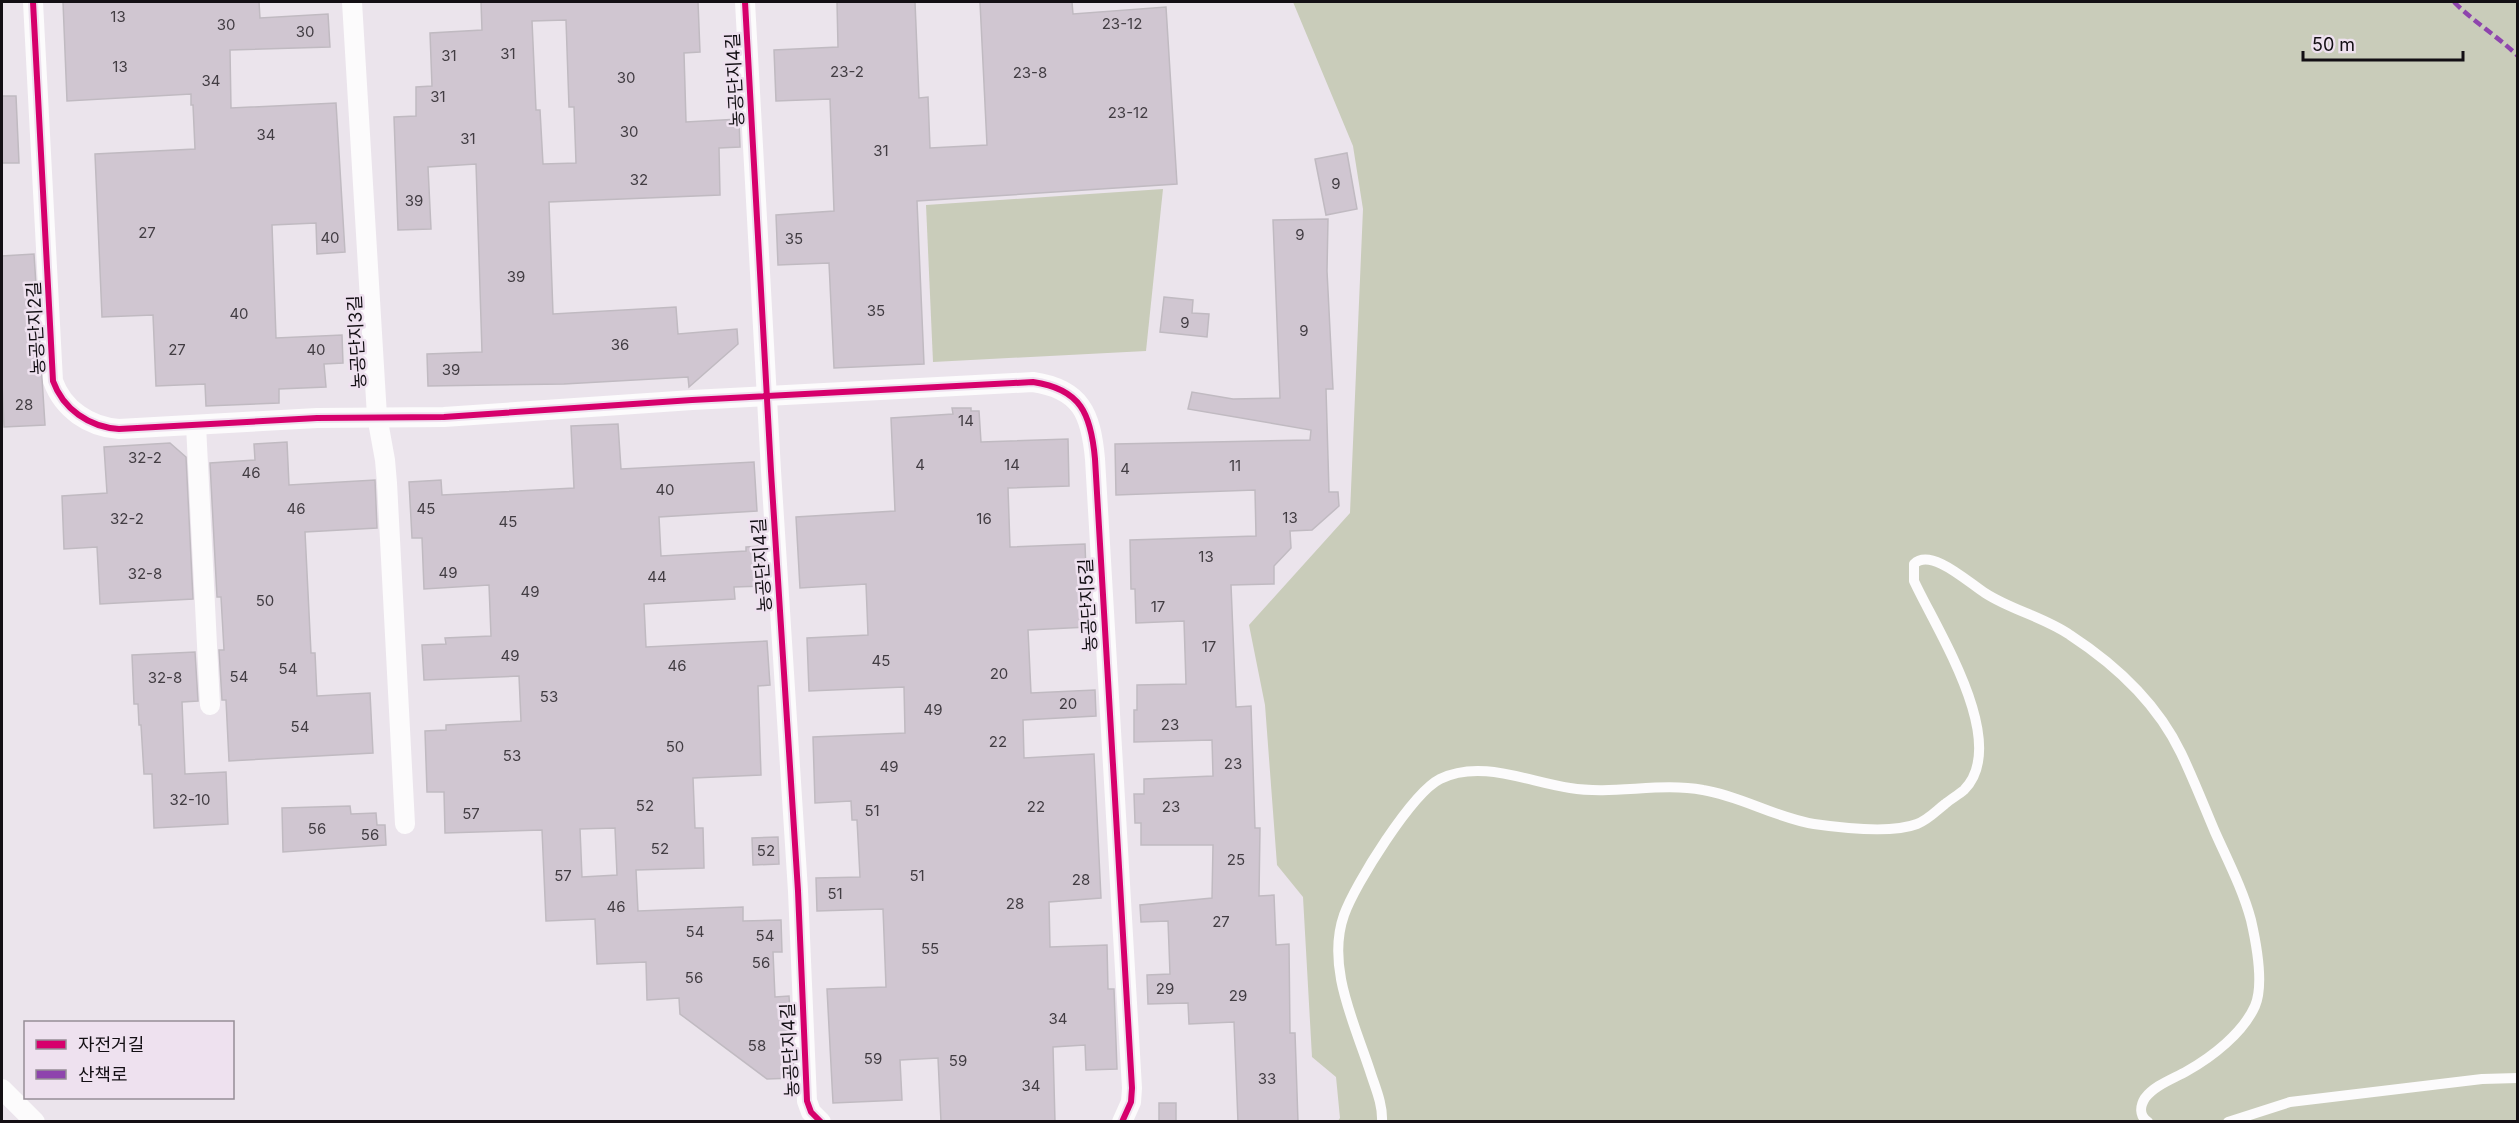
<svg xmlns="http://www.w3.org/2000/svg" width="2519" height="1123" font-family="Inter,'Noto Sans KR',sans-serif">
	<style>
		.green { fill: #c9ccba }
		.building { fill: #d0c6d1; stroke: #c0bac1; stroke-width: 1.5; fill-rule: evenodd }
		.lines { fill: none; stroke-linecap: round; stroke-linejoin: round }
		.service { stroke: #fcfbfc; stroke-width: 10 }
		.minor { stroke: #fcfbfc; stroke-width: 20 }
		.quiet { stroke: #8e44ad; stroke-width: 4.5; stroke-dasharray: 9 4.5; stroke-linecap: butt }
		.cycleway-casing { stroke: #eee1ef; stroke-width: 10 }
		.cycleway { stroke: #d6006c; stroke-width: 6 }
		.labels { text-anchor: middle; stroke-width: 5; stroke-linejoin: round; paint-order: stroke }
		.number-label { font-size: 15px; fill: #423d43 }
		.street-label { font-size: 18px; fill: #130f14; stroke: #eee1ef }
	</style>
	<rect width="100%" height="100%" fill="#ebe4ec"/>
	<g class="green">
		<polygon points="1293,2 2517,2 2517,1121 1338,1121 1340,1118 1336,1077 1312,1057 1303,897 1277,865 1265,705 1249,625 1350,513 1363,209 1353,146"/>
		<polygon points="1163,189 1146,351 933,362 926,205"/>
	</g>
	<g class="building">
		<polygon points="63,2 259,2 260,18 328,14 330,47 230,50 231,108 336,103 345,252 317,254 316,223 272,225 276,338 342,335 343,363 324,364 326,387 279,389 279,403 206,406 205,384 156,386 153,315 102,317 95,154 195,149 193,105 191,105 191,94 67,101"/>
		<path d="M481,2H698L700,52L684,53L686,122L739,119L740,147L719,148L720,195L549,202L553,314L676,307L678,334L737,329L738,344L689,387L688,377L564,384L428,386L427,354L482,352L476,164L428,167L431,229L398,230L394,117L416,116V87L432,86L430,33L482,30ZM566,20L569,107H574L576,163L543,164L540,110H536L532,21Z"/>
		<polygon points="837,2 915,2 919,98 928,97 930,148 987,145 980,2 1072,2 1073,14 1166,7 1177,184 917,201 924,364 834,368 829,263 778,265 776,215 834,211 830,99 776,101 774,50 838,47"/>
		<polygon points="2,96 16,96 19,163 2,163"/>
		<polygon points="1347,153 1357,209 1326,215 1315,159"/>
		<polygon points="1328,219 1327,271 1333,389 1326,389 1329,492 1338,492 1339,506 1312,530 1290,531 1291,548 1274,566 1274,584 1231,585 1236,707 1251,706 1255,828 1260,828 1259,896 1274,895 1276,945 1289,944 1290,1033 1295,1033 1298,1122 1238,1122 1234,1022 1189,1024 1188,1003 1148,1004 1147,975 1170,974 1168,921 1141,922 1140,905 1212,898 1213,845 1141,845 1141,823 1135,823 1134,794 1144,794 1144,779 1213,776 1212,740 1134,742 1134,710 1137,710 1137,685 1186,684 1184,621 1136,623 1135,589 1131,589 1130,540 1256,536 1255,490 1116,495 1115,444 1310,440 1311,430 1188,409 1192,392 1233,399 1280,398 1273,220"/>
		<polygon points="34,254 45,425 4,427 2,382 2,256"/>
		<polygon points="1164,297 1193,300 1192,313 1209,314 1207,337 1160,332"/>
		<polygon points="952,408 971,408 971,411 979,411 981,442 1068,439 1069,486 1008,488 1010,547 1085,544 1088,627 1028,630 1031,693 1095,690 1096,716 1023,720 1024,758 1094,754 1101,898 1049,902 1050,947 1107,945 1108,989 1114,989 1117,1069 1086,1070 1085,1045 1053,1047 1055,1122 941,1122 938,1058 900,1060 902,1100 833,1103 827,989 886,987 883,909 817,911 816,878 860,877 857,820 852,820 851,801 815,803 813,737 905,733 904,687 809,691 807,638 868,635 866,584 800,588 796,517 895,511 891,418 953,414"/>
		<path d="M618,424L621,469L754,462L757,511L659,517L661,556L746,551V547L764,546L765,586L734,587L735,599L644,604L646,647L767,641L770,685L758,686L761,775L693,778L695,828H703L704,868L636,870L638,911L743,907V921L781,920L782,952H773L775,997L789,996L794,1078L767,1079L680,1014L679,998L647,1000L646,962L597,964L595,919L546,921L542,830L445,833L444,792H427L425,731L446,730V725L521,721L519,676L424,680L422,645L446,644L445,638L491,636L489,585L424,589L422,538H412L409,482L441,480L442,495L574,488L571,426ZM615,828L617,875L582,877L580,829Z"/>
		<polygon points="287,442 289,485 375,480 377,528 305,532 311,653 315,653 317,696 370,693 373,753 229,761 226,700 222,700 219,650 224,650 221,597 217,597 210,463 255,460 254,444"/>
		<polygon points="170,443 186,457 193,599 100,604 97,547 64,549 62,496 107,493 104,447"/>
		<polygon points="195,652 198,701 182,702 185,774 226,772 228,824 154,828 152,774 144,774 141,725 139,725 138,704 134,704 132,655"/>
		<polygon points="350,806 351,814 376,813 377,825 385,825 386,845 283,852 282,808"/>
		<polygon points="778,837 779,864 753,865 752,838"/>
		<rect x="1159" y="1103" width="17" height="19"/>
	</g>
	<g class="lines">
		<g class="service">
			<path d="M1382,1122C1383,1104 1375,1087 1370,1071C1354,1022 1326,966 1344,915C1355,884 1412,793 1440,779C1481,759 1528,782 1570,788C1614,795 1660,782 1703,790C1741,796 1776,818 1814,824C1842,828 1891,834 1917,824C1928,820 1936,811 1945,804C1951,799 1958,795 1964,790C2011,743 1936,629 1914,581V564C1931,547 1969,583 1985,593C2011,610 2044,617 2070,635C2116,665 2157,703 2181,753C2193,778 2204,806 2215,832C2228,861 2243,890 2251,920C2256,942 2264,985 2255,1006C2243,1033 2212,1057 2187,1071C2173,1079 2155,1085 2145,1098C2140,1106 2139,1116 2148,1122"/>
			<polyline points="2228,1122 2290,1102 2482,1079 2518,1078"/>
		</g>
		<g class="minor">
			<path d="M33,2L53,381C63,409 89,427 119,429L317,418L444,417L692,400L1033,382C1081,389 1091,414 1095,459L1132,1088L1131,1102L1122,1122"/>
			<polyline points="352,2 377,416 385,460 387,483 405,824"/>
			<polyline points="745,2 771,471 798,891 807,1101 811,1112 821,1122"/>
			<polyline points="196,425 210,705"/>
			<polyline points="2,1089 35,1122"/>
		</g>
		<path class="quiet" d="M2454,2C2474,22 2497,36 2518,56"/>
		<defs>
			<g id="cycleway">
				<path d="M33,2L53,381C63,409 89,427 119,429L317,418L444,417L692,400L1033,382C1081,389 1091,414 1095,459L1132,1088L1131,1102L1122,1122"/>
				<polyline points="745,2 771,471 798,891 807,1101 811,1112 821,1122"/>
			</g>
		</defs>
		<use href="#cycleway" class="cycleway-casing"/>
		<use href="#cycleway" class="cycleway"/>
	</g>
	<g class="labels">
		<g class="number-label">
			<text x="118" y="22">13</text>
			<text x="1122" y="29">23-12</text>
			<text x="226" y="30">30</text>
			<text x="305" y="37">30</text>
			<text x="508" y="59">31</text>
			<text x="449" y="61">31</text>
			<text x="120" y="72">13</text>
			<text x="847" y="77">23-2</text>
			<text x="1030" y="78">23-8</text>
			<text x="626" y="83">30</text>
			<text x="211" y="86">34</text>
			<text x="438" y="102">31</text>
			<text x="1128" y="118">23-12</text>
			<text x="629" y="137">30</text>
			<text x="266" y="140">34</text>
			<text x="468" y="144">31</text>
			<text x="881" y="156">31</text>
			<text x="639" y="185">32</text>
			<text x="1336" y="189">9</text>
			<text x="414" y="206">39</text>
			<text x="147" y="238">27</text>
			<text x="1300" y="240">9</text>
			<text x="330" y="243">40</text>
			<text x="794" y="244">35</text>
			<text x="516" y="282">39</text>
			<text x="876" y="316">35</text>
			<text x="239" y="319">40</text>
			<text x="1185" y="328">9</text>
			<text x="1304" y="336">9</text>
			<text x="620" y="350">36</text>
			<text x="177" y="355">27</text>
			<text x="316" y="355">40</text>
			<text x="451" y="375">39</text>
			<text x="24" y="410">28</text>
			<text x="966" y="426">14</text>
			<text x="145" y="463">32-2</text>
			<text x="920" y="470">4</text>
			<text x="1012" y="470">14</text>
			<text x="1235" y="471">11</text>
			<text x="1125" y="474">4</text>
			<text x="251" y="478">46</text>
			<text x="665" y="495">40</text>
			<text x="296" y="514">46</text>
			<text x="426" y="514">45</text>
			<text x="1290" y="523">13</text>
			<text x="127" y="524">32-2</text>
			<text x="984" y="524">16</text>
			<text x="508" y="527">45</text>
			<text x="1206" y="562">13</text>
			<text x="448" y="578">49</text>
			<text x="145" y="579">32-8</text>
			<text x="657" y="582">44</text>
			<text x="530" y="597">49</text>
			<text x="265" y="606">50</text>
			<text x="1158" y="612">17</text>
			<text x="1209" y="652">17</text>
			<text x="510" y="661">49</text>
			<text x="881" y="666">45</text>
			<text x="677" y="671">46</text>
			<text x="288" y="674">54</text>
			<text x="999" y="679">20</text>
			<text x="239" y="682">54</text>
			<text x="165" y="683">32-8</text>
			<text x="549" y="702">53</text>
			<text x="1068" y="709">20</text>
			<text x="933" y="715">49</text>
			<text x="1170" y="730">23</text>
			<text x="300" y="732">54</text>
			<text x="998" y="747">22</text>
			<text x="675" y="752">50</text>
			<text x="512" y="761">53</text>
			<text x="1233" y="769">23</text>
			<text x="889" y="772">49</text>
			<text x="190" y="805">32-10</text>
			<text x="645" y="811">52</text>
			<text x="1036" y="812">22</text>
			<text x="1171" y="812">23</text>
			<text x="872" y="816">51</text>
			<text x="471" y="819">57</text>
			<text x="317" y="834">56</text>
			<text x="370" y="840">56</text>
			<text x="660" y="854">52</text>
			<text x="766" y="856">52</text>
			<text x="1236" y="865">25</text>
			<text x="563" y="881">57</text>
			<text x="917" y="881">51</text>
			<text x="1081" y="885">28</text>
			<text x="835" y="899">51</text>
			<text x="1015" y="909">28</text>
			<text x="616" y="912">46</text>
			<text x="1221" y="927">27</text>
			<text x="695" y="937">54</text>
			<text x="765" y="941">54</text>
			<text x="930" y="954">55</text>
			<text x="761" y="968">56</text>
			<text x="694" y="983">56</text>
			<text x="1165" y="994">29</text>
			<text x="1238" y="1001">29</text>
			<text x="1058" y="1024">34</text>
			<text x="757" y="1051">58</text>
			<text x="873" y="1064">59</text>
			<text x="958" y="1066">59</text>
			<text x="1267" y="1084">33</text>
			<text x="1031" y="1091">34</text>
		</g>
		<g class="street-label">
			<text transform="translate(735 80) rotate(-93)" y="6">농공단지4길</text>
			<text transform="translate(36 328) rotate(-93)" y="6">농공단지2길</text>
			<text transform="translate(357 342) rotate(-93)" y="6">농공단지3길</text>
			<text transform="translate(762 565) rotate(-94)" y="6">농공단지4길</text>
			<text transform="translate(1088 605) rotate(-93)" y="6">농공단지5길</text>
			<text transform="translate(790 1050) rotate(-93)" y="6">농공단지4길</text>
		</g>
	</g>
	<rect width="2519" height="1123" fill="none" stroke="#130f14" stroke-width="6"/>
	<rect x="24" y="1021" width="210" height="78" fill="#eee1ef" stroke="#968d97" stroke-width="1.5"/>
	<rect x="36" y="1040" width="30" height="9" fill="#d6006c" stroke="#968d97" stroke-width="1.5"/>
	<text x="78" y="1051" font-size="18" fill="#130f14">자전거길</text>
	<rect x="36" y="1070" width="30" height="9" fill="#8e44ad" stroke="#968d97" stroke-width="1.5"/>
	<text x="78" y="1081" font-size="18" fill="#130f14">산책로</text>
	<path d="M2303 51v9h160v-9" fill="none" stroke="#130f14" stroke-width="3"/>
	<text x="2312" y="51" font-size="18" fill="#130f14" stroke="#eee1ef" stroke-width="4.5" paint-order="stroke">50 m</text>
</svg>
